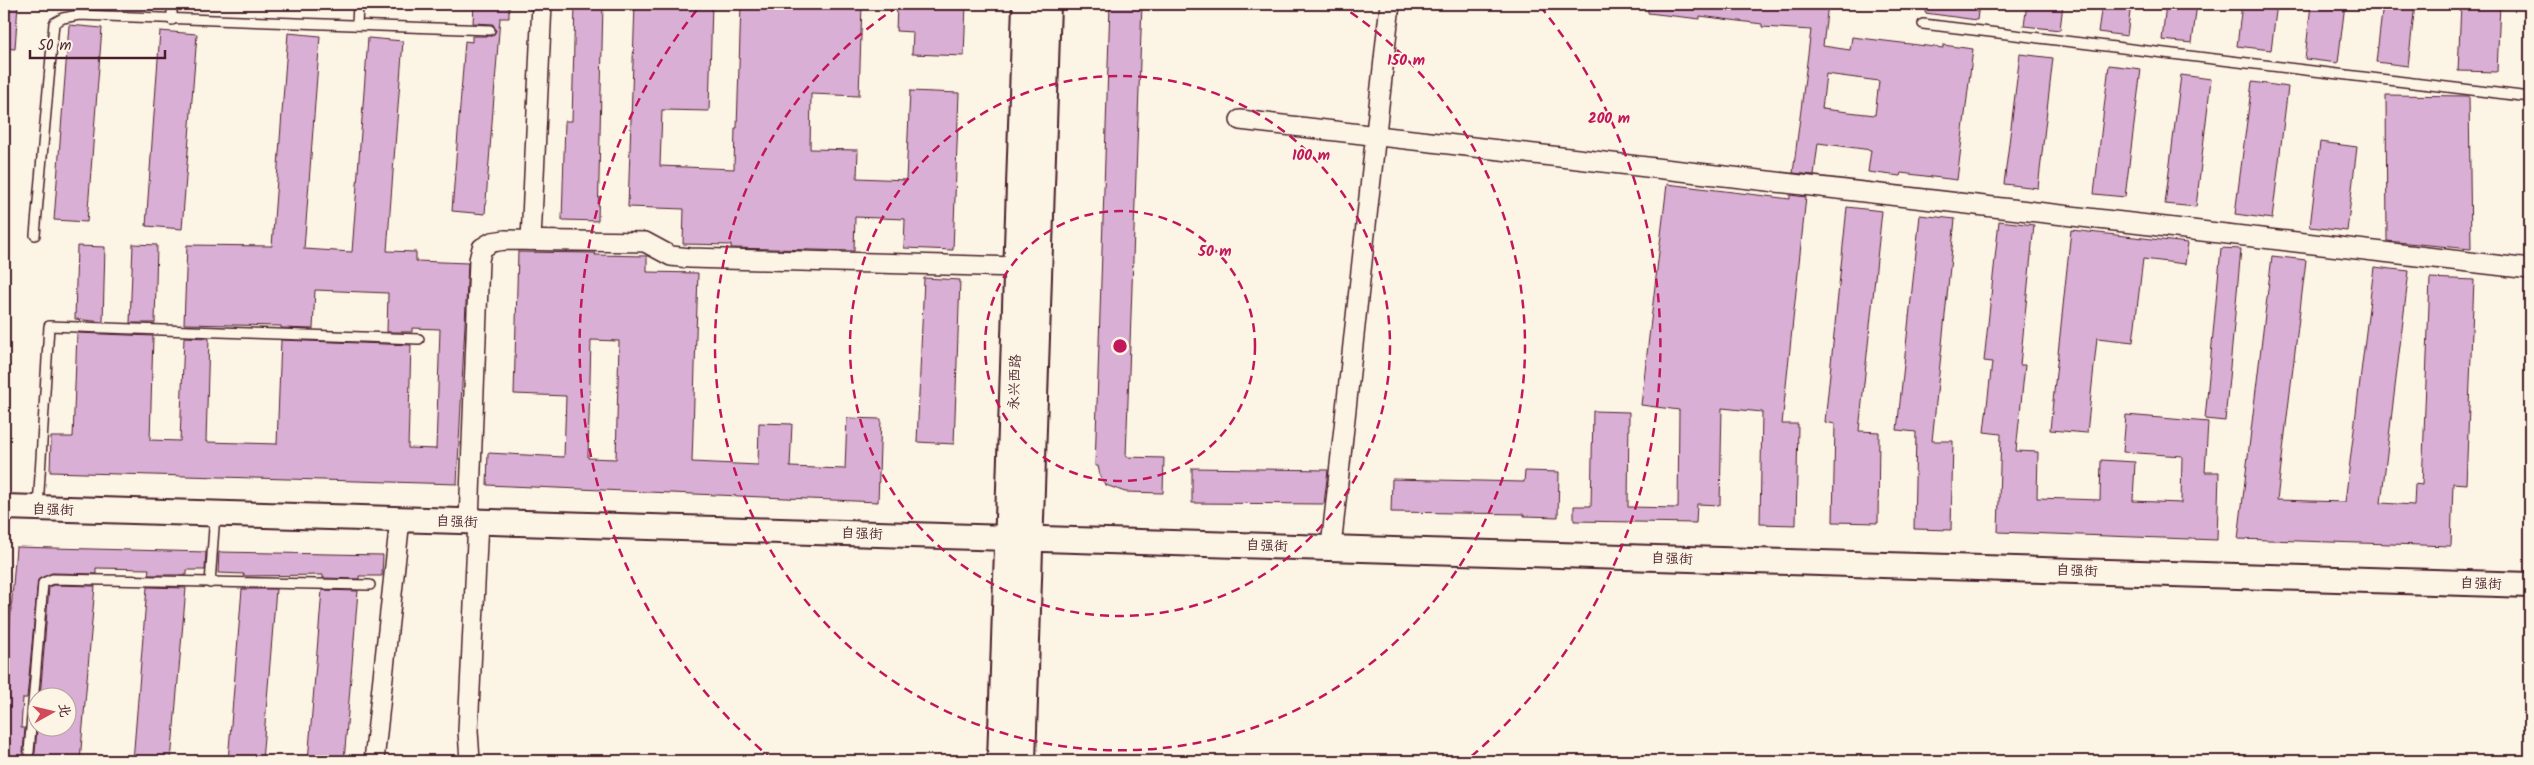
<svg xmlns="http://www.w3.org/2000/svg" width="2534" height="765" font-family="Kalam,'LXGW WenKai TC',sans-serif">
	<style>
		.building { fill: #daafd5; stroke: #4a1f2b; fill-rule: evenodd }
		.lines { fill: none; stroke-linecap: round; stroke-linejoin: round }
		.service-casing { stroke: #4a1f2b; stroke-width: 12 }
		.minor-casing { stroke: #4a1f2b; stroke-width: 22 }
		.tertiary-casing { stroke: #4a1f2b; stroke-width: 28 }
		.secondary-casing { stroke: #4a1f2b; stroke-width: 30 }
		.service { stroke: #fcf5e5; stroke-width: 9 }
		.minor { stroke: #fcf5e5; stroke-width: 19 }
		.tertiary { stroke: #fcf5e5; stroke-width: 24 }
		.secondary { stroke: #fcf5e5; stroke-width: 26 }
		.ring { fill: none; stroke: #c2185b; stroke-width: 2.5; stroke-dasharray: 9 6 }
		.labels { text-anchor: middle; stroke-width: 4; stroke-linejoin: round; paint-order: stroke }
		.street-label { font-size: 14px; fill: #4a1f2b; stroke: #fcf5e5 }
		.centre { fill: #c2185b; stroke: #fcf5e5; stroke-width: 2.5 }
		.ring-label { font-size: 15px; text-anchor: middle; font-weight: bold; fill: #c2185b; stroke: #fcf5e5; stroke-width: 4; stroke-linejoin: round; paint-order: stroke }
	</style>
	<rect width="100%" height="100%" fill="#fcf5e5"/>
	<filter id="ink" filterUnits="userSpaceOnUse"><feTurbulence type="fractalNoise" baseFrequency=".02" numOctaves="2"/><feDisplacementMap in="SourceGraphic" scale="10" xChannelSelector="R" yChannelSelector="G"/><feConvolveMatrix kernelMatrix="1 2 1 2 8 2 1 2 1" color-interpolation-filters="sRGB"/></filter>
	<g filter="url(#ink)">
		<g class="building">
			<polygon points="4,4 18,4 15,49 4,48"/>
			<polygon points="474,4 509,4 509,18 500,18 485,214 452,211 465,41 472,42 472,36 492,36 496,31 493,24 473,23"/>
			<polygon points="575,4 603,4 598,221 562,220 565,121 572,121"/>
			<polygon points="635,4 712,4 709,111 662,110 660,166 734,169 735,128 737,128 741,4 862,4 859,96 811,94 810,149 858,150 857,178 906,180 910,91 959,93 953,250 904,248 905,219 855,217 854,251 731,248 731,245 683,244 684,209 628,207"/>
			<polygon points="897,4 966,4 964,56 912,54 913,32 896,31"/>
			<polygon points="1110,4 1142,4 1126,457 1164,458 1163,493 1125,492 1106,485 1101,479 1098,466 1095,466"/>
			<path d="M1648,4H1828L1823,46L1850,50L1852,37L1943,48V45L1973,49L1957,180L1901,173L1900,176L1868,172L1871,150L1818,143L1814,175L1793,173L1811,30L1762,27V24L1700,16V19L1648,13ZM1826,74L1879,81L1875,115L1822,109Z"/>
			<polygon points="1926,4 1979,4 1977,20 1925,13"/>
			<polygon points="2027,4 2063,4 2060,30 2024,26"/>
			<polygon points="2102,4 2131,4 2127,36 2098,32"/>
			<polygon points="2166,4 2197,4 2192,43 2162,40"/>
			<polygon points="2242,4 2277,4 2271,50 2237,46"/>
			<polygon points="2311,4 2345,4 2338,63 2305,59"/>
			<polygon points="2383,4 2415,4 2408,66 2376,62"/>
			<polygon points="2461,4 2500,4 2497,72 2458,71"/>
			<polygon points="69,25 102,28 87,222 54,220"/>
			<polygon points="160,31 197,34 182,229 146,226"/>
			<polygon points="288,33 320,36 304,249 352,252 368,38 403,41 387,251 416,252 416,261 468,263 457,484 50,472 51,437 73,437 77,333 153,336 150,440 180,441 184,337 209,338 206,442 277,444 281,340 411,345 408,448 436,449 440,329 412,328 412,332 387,332 388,293 315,290 313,329 281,328 281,326 184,324 187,245 272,246"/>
			<polygon points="2020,54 2053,58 2038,188 2004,184"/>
			<polygon points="2109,65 2141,69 2125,197 2094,194"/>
			<polygon points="2181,75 2211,79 2196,207 2165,204"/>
			<polygon points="2252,82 2288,87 2272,219 2235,214"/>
			<polygon points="2386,95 2469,96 2471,249 2387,241"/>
			<polygon points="2320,142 2357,147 2347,231 2310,227"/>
			<polygon points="1667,184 1790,199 1790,195 1806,197 1782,424 1798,424 1796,525 1760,524 1762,412 1722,408 1720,505 1697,504 1696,523 1574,521 1574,506 1591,506 1593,411 1629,412 1628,507 1678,508 1679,410 1641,405"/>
			<polygon points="1847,207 1882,211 1859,431 1879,432 1878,523 1833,522 1835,424 1825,422"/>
			<polygon points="1920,215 1955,219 1932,441 1953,441 1951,530 1914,529 1916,432 1897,430"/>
			<polygon points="1999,221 2034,225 2020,365 2025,365 2016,451 2038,452 2037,498 2100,500 2101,460 2135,462 2133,501 2181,503 2182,456 2123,452 2126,415 2208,422 2205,472 2219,472 2217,540 1998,532 2001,434 1984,432 1992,362 1984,361"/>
			<polygon points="2071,230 2188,243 2185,264 2143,259 2133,342 2097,338 2087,433 2050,430"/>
			<polygon points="133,244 157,245 155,323 130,323"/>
			<polygon points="77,246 105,247 103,322 75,319"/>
			<polygon points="2221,248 2241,249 2225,421 2205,419"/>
			<path d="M518,252L596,253L595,255L647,256V272L698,273L692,462L758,465L759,423L792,424L790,467L845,469L847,418L881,419L878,502L487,485L488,453L564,457L566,396L514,394ZM591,340L619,341L616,459L588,458Z"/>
			<polygon points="2272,256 2306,260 2277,500 2345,502 2374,267 2409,271 2381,503 2414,505 2415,484 2422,485 2430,278 2474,280 2466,484 2453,483 2451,546 2238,539"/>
			<polygon points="924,278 960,280 954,444 917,442"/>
			<polygon points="1192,468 1328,470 1324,504 1192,503"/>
			<polygon points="1525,471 1559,472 1558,517 1524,516 1524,514 1391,512 1392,479 1524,482"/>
			<polygon points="16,547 206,552 205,570 187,570 187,575 148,575 149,569 96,568 96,574 52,573 38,580 27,698 23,698 21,728 25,728 23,752 28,758 32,757 35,753 37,728 68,728 68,698 40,698 49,587 53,585 95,586 80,761 4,761 4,700"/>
			<polygon points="219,552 383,555 382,576 359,576 359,579 323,578 323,575 243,576 244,574 218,573"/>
			<polygon points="147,587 186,588 171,761 133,761"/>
			<polygon points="242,589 276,589 262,761 228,761"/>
			<polygon points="322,590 358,591 344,761 308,761"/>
		</g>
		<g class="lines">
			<defs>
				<g id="service">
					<polyline points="172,20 172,4"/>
					<polyline points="1923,24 2530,97"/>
					<polyline points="357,25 358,4"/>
					<polyline points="35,235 54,23 63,18 79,15 490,30"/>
					<polyline points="38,508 49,326 419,339"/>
					<polyline points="210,583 215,514"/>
					<polyline points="29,752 43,583 52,579 370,585"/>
				</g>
				<g id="minor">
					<polyline points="1240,120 2530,269"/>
					<polyline points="531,240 542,4"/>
					<polyline points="469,521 479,260 482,248 492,242 505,240 645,242 671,256 690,258 1017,267"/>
					<polyline points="1331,547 1390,4"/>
					<polyline points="374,761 400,519"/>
					<polyline points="470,761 468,731 478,521"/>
				</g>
				<polyline id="tertiary" points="4,507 2530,585"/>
				<g id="secondary">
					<polyline points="1001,761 1026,4"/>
					<polyline points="1022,761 1047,4"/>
				</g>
			</defs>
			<use href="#service" class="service-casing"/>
			<use href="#minor" class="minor-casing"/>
			<use href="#tertiary" class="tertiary-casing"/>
			<use href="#secondary" class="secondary-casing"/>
			<use href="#service" class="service"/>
			<use href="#minor" class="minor"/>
			<use href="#tertiary" class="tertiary"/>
			<use href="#secondary" class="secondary"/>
		</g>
	</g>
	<g class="ring">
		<circle cx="1120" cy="346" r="135"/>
		<circle cx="1120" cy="346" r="270"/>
		<path d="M1338 4A405 405 0 1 1 902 4"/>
		<path d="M773 760A540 540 0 0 1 700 6M1540 6A540 540 0 0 1 1467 760"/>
	</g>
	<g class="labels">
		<g class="street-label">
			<text transform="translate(1014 382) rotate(-88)" y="5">永兴西路</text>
			<text transform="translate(53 509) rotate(2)" y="5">自强街</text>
			<text transform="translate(457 521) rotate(2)" y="5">自强街</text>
			<text transform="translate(862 533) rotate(2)" y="5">自强街</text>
			<text transform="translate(1267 545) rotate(2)" y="5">自强街</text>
			<text transform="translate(1672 558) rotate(2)" y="5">自强街</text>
			<text transform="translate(2077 570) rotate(2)" y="5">自强街</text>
			<text transform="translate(2481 583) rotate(2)" y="5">自强街</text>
		</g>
	</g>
	<circle cx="1120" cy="346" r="8" class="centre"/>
	<g class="ring-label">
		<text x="1406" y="65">150 m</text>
		<text x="1609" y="123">200 m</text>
		<text x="1311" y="160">100 m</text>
		<text x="1215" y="256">50 m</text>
	</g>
	<rect width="2534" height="765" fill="none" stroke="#fcf5e5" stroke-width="20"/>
	<rect x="10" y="10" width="2514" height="745" fill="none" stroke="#4a1f2b" stroke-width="2" filter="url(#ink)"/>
	<g transform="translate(52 712) rotate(82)"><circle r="24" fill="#fcf5e5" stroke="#b59f9b"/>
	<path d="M0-4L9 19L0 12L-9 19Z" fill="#d1495b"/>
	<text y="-8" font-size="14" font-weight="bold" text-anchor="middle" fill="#4a1f2b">北</text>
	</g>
	<path d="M30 50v8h135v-8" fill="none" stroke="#4a1f2b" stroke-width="2.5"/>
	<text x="38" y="50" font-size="15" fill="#4a1f2b" stroke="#fcf5e5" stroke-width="4" paint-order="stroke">50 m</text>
</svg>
